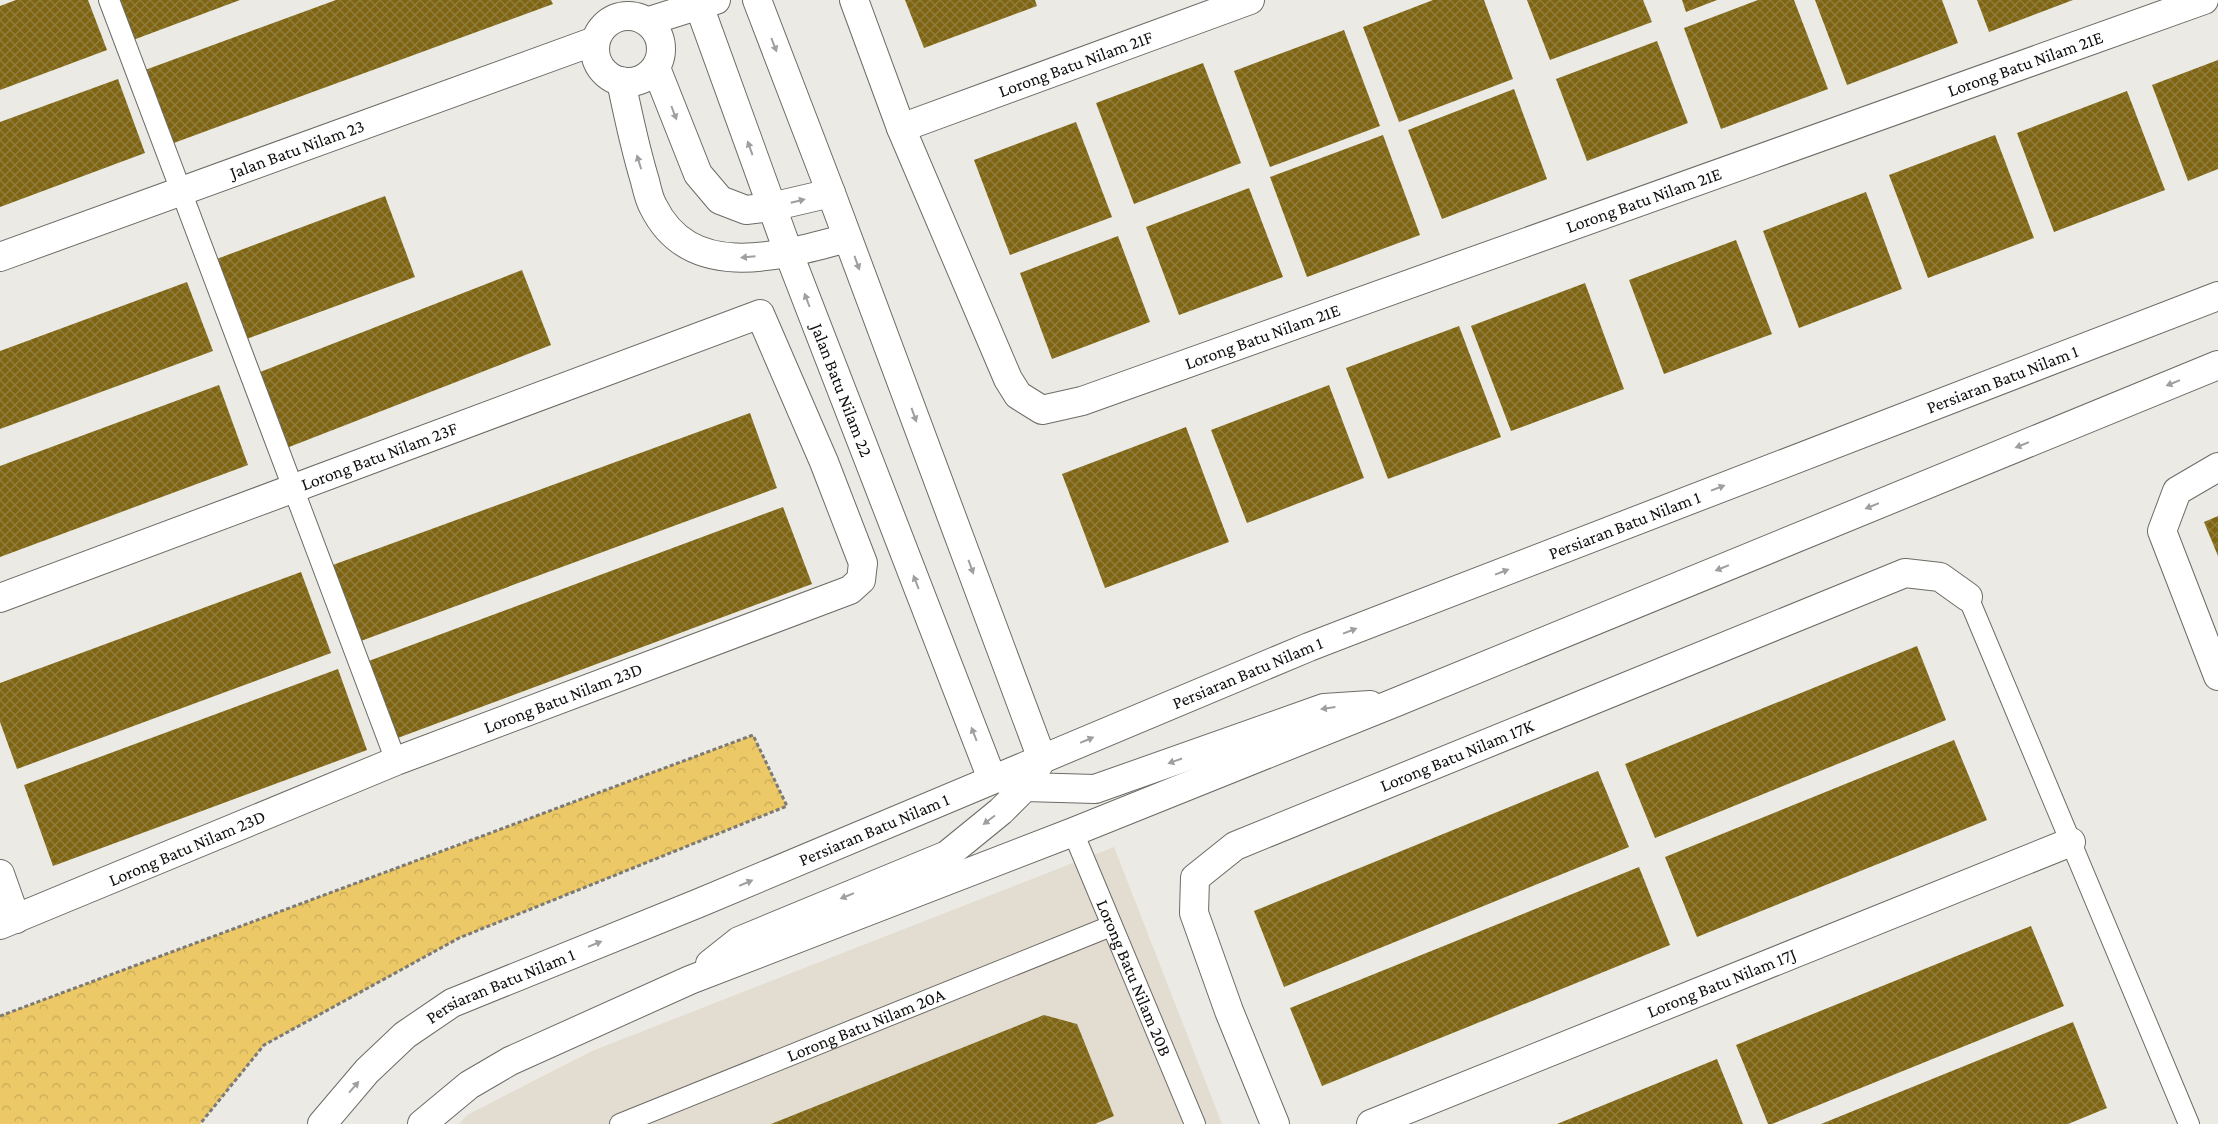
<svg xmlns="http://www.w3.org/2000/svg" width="2218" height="1124" font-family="'Crimson Pro',serif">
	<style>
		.built { fill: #e2ddd0 }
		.forest { fill: url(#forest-crowns) }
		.building { fill: url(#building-cross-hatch) }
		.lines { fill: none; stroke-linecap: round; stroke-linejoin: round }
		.lane-casing { stroke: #6d6b66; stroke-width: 22 }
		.street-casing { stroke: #6d6b66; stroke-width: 30 }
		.primary-casing { stroke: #6d6b66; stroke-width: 30 }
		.path { stroke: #7b7a76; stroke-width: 3; stroke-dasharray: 4 2.5; stroke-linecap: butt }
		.lane { stroke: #fff; stroke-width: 20 }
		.street { stroke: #fff; stroke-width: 28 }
		.primary { stroke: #fff; stroke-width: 28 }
		.oneway { fill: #9f9f9e }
		.labels { text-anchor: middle; stroke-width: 5; stroke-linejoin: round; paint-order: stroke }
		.street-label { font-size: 18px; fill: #100f0d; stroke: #fff }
	</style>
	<defs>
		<pattern id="forest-crowns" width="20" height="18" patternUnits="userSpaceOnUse" patternTransform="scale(1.25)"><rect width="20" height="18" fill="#ecc866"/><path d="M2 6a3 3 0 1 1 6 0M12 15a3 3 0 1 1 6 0" fill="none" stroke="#c9ab57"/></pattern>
		<pattern id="building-cross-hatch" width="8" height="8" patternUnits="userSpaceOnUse" patternTransform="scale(1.25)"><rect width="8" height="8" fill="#7f6511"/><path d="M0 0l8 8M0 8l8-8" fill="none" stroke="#907e42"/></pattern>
	</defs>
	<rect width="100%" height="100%" fill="#eceae4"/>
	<polygon class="built" points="1114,847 1222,1124 459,1124 467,1115 592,1051"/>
	<polygon class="forest" points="753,735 787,806 459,938 264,1045 200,1124 0,1124 0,1016"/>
	<g class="building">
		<polygon points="16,0 88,0 107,50 0,90 0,6"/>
		<polygon points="119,0 240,0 133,40"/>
		<polygon points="336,0 551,0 553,4 171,144 145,70"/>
		<polygon points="905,0 1035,0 1037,6 924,48"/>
		<polygon points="1433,0 1484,0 1513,79 1399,122 1363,27"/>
		<polygon points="1527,0 1643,0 1652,22 1550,60"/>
		<polygon points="1682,0 1717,0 1686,12"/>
		<polygon points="1758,0 1794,0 1828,89 1721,129 1684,28"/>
		<polygon points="1815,0 1942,0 1958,43 1847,85"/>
		<polygon points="1977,0 2073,0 1989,32"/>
		<polygon points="1344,30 1380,126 1270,167 1234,71"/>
		<polygon points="1657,41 1688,123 1587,161 1556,79"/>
		<polygon points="2218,60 2218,169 2188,181 2152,85"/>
		<polygon points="1203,63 1241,163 1134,204 1096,103"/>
		<polygon points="118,79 145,153 0,207 0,122"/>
		<polygon points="1514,89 1547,179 1442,219 1408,130"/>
		<polygon points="2127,91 2165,190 2054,232 2017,133"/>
		<polygon points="1076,122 1112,217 1010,255 974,160"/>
		<polygon points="1383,135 1420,235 1307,277 1270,177"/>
		<polygon points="1995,135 2034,238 1928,278 1889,175"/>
		<polygon points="1249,188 1283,277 1179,315 1146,227"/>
		<polygon points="1866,192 1902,289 1799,328 1763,231"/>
		<polygon points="385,196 415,277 244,340 214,260"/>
		<polygon points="1118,236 1150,322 1052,359 1020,273"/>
		<polygon points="1736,240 1772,334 1664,374 1629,280"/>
		<polygon points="522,270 551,345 284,449 255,374"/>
		<polygon points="187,282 213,351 0,429 0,351"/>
		<polygon points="1585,283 1624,389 1511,431 1471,326"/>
		<polygon points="1459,326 1501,437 1388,479 1346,368"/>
		<polygon points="219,385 248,465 0,557 0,466"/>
		<polygon points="1329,385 1364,478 1247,523 1211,430"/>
		<polygon points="750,413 777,488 358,642 330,566"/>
		<polygon points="1186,427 1229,542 1105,588 1062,474"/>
		<polygon points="783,507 812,584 395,739 366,662"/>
		<polygon points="2218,516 2218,556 2204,522"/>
		<polygon points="301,572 331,653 17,769 0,722 0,683"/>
		<polygon points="1917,646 1946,720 1655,838 1625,764"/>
		<polygon points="338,669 367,750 53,866 24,785"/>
		<polygon points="1954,740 1987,820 1697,937 1665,857"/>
		<polygon points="1598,771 1629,847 1284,987 1254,911"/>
		<polygon points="1639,867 1670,945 1322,1086 1290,1008"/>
		<polygon points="2031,926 2064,1006 1772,1124 1768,1124 1736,1045"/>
		<polygon points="1044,1015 1077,1024 1114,1116 1095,1124 771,1124"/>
		<polygon points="2073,1022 2107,1108 2068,1124 1821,1124"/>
		<polygon points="1717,1059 1743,1124 1557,1124"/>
	</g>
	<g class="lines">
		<defs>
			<g id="lane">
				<polyline points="109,0 396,761"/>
				<polyline points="1968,597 2189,1124"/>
				<path id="s1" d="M1073,832L1195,1124"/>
				<path id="s2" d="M620,1124L1111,926"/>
			</g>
			<g id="street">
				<path id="s3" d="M697,0L789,254L992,779"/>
				<polyline points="757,0 831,193 1042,759"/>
				<path id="s4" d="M854,0L901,128L1008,379L1018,395L1042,410L1082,401L2204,0"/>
				<circle cx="628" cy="49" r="33"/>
				<polyline points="649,21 716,0"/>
				<polyline points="656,68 698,174 720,200 746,210 771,207 831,193"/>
				<path d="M621,81C628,115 635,148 645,181C647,189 649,199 653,206C691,284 783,255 847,238"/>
				<path id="s5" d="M901,128L1250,0"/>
				<path id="s6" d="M0,257L595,41"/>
				<polyline points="2218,467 2177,491 2162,531 2218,676"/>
				<path id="s7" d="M0,598L760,314L824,462L863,563L861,580L850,590L396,761L0,925"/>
				<polyline points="0,874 16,919"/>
				<path id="s8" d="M1275,1124L1229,1011L1194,913L1195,878L1235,846L1905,573L1940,577L1968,597"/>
				<path id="s9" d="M1371,1124L2071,842"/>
			</g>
			<g id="primary">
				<polyline points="1010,784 1025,787 1095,789 1324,708 1370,705"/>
				<polyline points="710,964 739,941 947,855 1001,811 1025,787 1042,759"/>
				<path id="s10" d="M322,1124L367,1071L405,1035L452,1003L699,903L1309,647L2218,296"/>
				<polyline points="422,1124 469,1085 510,1061 690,980 1073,832 1394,703 2218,365"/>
			</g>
		</defs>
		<use href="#lane" class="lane-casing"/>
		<use href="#street" class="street-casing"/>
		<use href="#primary" class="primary-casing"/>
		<polyline class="path" points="0,1016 753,735 787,806 459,938 264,1045 200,1124"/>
		<use href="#lane" class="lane"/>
		<use href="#street" class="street"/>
		<use href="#primary" class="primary"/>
	</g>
	<defs><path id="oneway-solid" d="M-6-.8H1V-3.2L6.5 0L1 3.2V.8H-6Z" transform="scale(1.25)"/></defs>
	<g class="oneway">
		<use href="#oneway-solid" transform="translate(774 45) rotate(69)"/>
		<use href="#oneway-solid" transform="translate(674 113) rotate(69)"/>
		<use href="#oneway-solid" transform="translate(750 148) rotate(-110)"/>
		<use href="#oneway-solid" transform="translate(639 162) rotate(-107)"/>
		<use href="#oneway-solid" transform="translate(798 201) rotate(-14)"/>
		<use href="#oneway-solid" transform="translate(748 257) rotate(175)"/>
		<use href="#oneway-solid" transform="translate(857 263) rotate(70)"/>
		<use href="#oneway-solid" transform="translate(807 300) rotate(-111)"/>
		<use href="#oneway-solid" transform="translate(2173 383) rotate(158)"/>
		<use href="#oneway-solid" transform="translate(914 415) rotate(70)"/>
		<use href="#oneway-solid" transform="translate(2022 445) rotate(158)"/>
		<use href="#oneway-solid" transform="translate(1718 488) rotate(-21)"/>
		<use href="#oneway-solid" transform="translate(1872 506) rotate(158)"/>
		<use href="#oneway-solid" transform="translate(971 567) rotate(70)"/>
		<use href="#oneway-solid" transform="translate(1722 568) rotate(158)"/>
		<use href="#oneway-solid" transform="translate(1502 572) rotate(-21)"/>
		<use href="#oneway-solid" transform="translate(916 582) rotate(-111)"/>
		<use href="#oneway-solid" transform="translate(1350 631) rotate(-21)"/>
		<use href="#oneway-solid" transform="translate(1328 708) rotate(172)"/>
		<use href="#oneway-solid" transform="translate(974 734) rotate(-111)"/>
		<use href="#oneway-solid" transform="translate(1087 740) rotate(-23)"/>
		<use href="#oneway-solid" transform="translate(1175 761) rotate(161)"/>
		<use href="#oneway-solid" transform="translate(989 820) rotate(143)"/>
		<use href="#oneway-solid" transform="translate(746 883) rotate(-23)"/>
		<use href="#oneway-solid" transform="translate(847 896) rotate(158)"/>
		<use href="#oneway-solid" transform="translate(595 944) rotate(-22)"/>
		<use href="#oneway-solid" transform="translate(354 1087) rotate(-49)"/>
	</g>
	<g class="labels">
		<g class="street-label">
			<text dy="6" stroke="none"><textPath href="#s5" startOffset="186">Lorong Batu Nilam 21F</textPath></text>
			<text dy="6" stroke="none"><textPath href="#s4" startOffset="1499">Lorong Batu Nilam 21E</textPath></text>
			<text dy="6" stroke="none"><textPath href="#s6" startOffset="316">Jalan Batu Nilam 23</textPath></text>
			<text dy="6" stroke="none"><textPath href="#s4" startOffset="1094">Lorong Batu Nilam 21E</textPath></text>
			<text dy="6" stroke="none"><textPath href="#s4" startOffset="689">Lorong Batu Nilam 21E</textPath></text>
			<text dy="6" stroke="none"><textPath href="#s10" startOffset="1850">Persiaran Batu Nilam 1</textPath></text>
			<text dy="6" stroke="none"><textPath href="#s3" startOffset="416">Jalan Batu Nilam 22</textPath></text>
			<text dy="6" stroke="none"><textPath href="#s7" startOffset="405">Lorong Batu Nilam 23F</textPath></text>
			<text dy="6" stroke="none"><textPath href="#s10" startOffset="1445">Persiaran Batu Nilam 1</textPath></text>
			<text dy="6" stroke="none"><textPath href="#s10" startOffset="1040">Persiaran Batu Nilam 1</textPath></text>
			<text transform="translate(563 698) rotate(-21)" y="6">Lorong Batu Nilam 23D</text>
			<text dy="6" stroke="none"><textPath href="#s8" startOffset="552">Lorong Batu Nilam 17K</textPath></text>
			<text dy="6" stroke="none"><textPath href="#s10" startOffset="635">Persiaran Batu Nilam 1</textPath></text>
			<text transform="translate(187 848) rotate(-23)" y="6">Lorong Batu Nilam 23D</text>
			<text dy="6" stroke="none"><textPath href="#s1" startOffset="158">Lorong Batu Nilam 20B</textPath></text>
			<text dy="6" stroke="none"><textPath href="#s9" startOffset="378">Lorong Batu Nilam 17J</textPath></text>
			<text dy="6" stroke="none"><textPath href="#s10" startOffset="230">Persiaran Batu Nilam 1</textPath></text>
			<text dy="6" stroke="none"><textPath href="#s2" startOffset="265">Lorong Batu Nilam 20A</textPath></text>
		</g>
	</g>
</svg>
